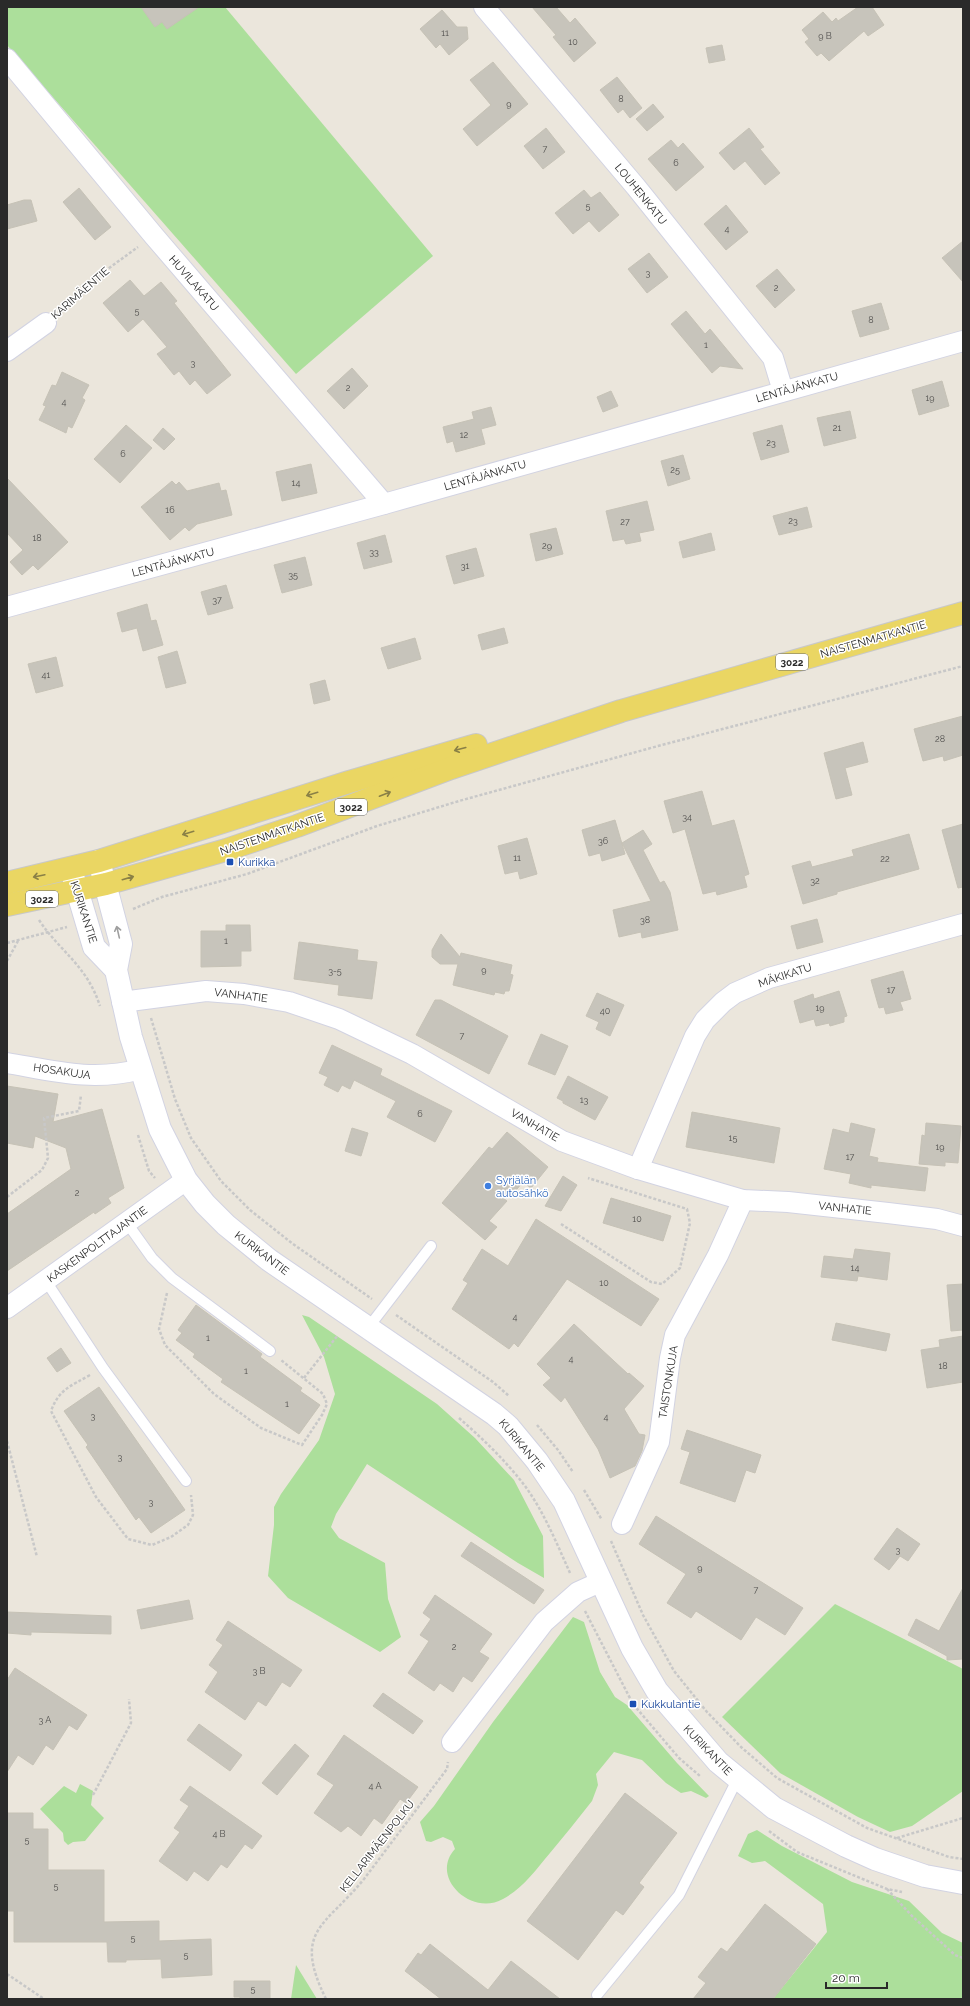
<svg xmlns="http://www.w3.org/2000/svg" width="970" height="2006" font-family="Raleway,sans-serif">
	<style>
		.green { fill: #acdf9b }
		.building { fill: #c7c4bb; stroke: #c6c2b6 }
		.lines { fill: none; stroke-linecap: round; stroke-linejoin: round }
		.lane-casing { stroke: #d2d3e2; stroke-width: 12 }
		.street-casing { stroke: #d2d3e2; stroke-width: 22 }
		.secondary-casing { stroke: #d2d3e2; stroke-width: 24 }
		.primary-casing { stroke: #c8c8c8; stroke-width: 24 }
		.path { stroke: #c8c8c8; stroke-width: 2.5; stroke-dasharray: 3 2; stroke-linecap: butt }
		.lane { stroke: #fff; stroke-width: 10 }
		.street { stroke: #fff; stroke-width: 20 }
		.secondary { stroke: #fff; stroke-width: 22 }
		.primary { stroke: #ead663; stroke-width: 22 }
		.oneway { stroke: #8a8046 }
		.oneway2 { stroke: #9f9f9f }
		.transit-dot { fill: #1a4fb4; stroke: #fff; stroke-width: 1.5 }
		.shop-dot { fill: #3f7fe0; stroke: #fff; stroke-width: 1.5 }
		.labels { text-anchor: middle; stroke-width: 3; stroke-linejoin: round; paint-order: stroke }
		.number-label { font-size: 9px; fill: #51504e }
		.shield { fill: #fff; stroke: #6a6a6a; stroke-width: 1 }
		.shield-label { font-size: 10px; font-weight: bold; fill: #2a2a2a }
		.street-label { font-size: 11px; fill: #2a2a2a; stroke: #fff }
		.transit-label { font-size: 11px; fill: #164399; stroke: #fff; text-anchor: start }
		.shop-label { font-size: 11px; fill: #366cbe; stroke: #fff; text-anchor: start }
	</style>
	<rect width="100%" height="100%" fill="#ebe6dc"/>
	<g class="green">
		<polygon points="7,7 225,7 433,256 296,374 7,45"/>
		<polygon points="302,1315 309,1317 437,1404 475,1438 514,1480 543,1536 544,1578 518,1563 367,1464 336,1514 331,1527 339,1538 385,1563 388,1599 401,1637 380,1652 288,1598 268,1576 274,1525 274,1507 281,1494 319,1440 335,1394 324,1357"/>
		<polygon points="835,1604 963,1669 963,1791 912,1826 890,1832 858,1817 780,1773 722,1717"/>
		<path d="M573,1617L584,1622L600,1672L615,1697L627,1705L677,1763L709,1796L706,1798L691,1791L681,1793L666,1783L642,1760L614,1752L596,1774L598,1785L592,1801C578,1819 564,1836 550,1853C535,1871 523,1888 503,1899C471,1917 429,1877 455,1849L452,1841L443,1837L431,1842L426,1841L420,1822L434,1806L493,1722Z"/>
		<polygon points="80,1784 93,1791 91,1805 104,1818 85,1841 73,1842 68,1845 64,1841 63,1833 40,1809 64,1786 76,1793"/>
		<polygon points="757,1830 782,1846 852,1882 909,1901 942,1933 963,1943 963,1999 773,1999 827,1932 823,1904 765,1861 752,1863 738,1856 748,1834"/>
		<polygon points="296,1965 317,1999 291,1999"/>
	</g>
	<g class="building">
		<polygon points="141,7 199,7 167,29 162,22 155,27"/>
		<polygon points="532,7 556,7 570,23 575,18 596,43 574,62 553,37 556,35"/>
		<polygon points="858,7 872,7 884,25 868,36 864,31 829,61 821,53 817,56 805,42 809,39 802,30 823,12 832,22 836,18 838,21"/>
		<polygon points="442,10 457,27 467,27 468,39 449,55 440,44 436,48 420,29"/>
		<polygon points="722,45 725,60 709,63 706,48"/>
		<polygon points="493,62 528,104 477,146 463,129 491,105 470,80"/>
		<polygon points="617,77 642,108 630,118 623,109 618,113 600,90"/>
		<polygon points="653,104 664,117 647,131 636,119"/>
		<polygon points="546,128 565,152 543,169 524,146"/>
		<polygon points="749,128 764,147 760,149 780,173 765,185 745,161 734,170 719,153"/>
		<polygon points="671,140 678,148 683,143 704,167 676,191 648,159"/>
		<polygon points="79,188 111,227 95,240 63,202"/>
		<polygon points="584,190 591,198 600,192 619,215 599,232 589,221 573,234 555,213"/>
		<polygon points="24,200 31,200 37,221 7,229 7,205"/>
		<polygon points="726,205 748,232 726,250 704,224"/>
		<polygon points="963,241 963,282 942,258"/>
		<polygon points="649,253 668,277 647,293 628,269"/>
		<polygon points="777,269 795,290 775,308 756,286"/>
		<polygon points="130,280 144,296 161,282 177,301 174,303 231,375 207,394 195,380 190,385 179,371 174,375 157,354 167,347 143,319 128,332 103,303"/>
		<polygon points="881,303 889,329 860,337 852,311"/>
		<polygon points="686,311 705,334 710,329 743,369 720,366 712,373 671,324"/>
		<polygon points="352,368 368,386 344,409 327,391"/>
		<polygon points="62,372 89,385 82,398 85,400 72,428 68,426 66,433 39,420 46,406 43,405 52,385 56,386"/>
		<polygon points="942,381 949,406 919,415 912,390"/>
		<polygon points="611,391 618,406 603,412 597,397"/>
		<polygon points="491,407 496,425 481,429 485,444 456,452 453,441 447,443 443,427 474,419 472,412"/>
		<polygon points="850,411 856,438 824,446 817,418"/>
		<polygon points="126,425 152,448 120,483 94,459"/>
		<polygon points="782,425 789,452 761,460 753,433"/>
		<polygon points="163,428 175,439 164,450 153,440"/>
		<polygon points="683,455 690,479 668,486 661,461"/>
		<polygon points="311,464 317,493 282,501 276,472"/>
		<polygon points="7,478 68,542 38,570 33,565 22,575 10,562 23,550 7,533"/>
		<polygon points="172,481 176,485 179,482 187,491 219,483 221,491 226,490 232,515 197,524 189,531 185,527 170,540 141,507"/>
		<polygon points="647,501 654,530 639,533 641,541 626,544 624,539 613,541 606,511"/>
		<polygon points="807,507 812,527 779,535 773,516"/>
		<polygon points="556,528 563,554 536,561 530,534"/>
		<polygon points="711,533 715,550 683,558 679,542"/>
		<polygon points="385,535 392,562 364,569 357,543"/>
		<polygon points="476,548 484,576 454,584 446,556"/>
		<polygon points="305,557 312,585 282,593 274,565"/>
		<polygon points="226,585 233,608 208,615 201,592"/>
		<polygon points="147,604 151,621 156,620 163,645 143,651 137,628 122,632 117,613"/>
		<polygon points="504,628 508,643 482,650 478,635"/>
		<polygon points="415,638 421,659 388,669 381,648"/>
		<polygon points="177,651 186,683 166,688 158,657"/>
		<polygon points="56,657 63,686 36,693 28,664"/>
		<polygon points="325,680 330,700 314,704 310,684"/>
		<polygon points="963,716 963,755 944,761 943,756 923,761 914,729"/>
		<polygon points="863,742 868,762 845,768 852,795 836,799 824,753"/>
		<polygon points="702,791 712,826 734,820 749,874 744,876 747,887 717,895 716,891 703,894 685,829 673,833 664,801"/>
		<polygon points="615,820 625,854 602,861 600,853 589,856 582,830"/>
		<polygon points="963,824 963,887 958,888 942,830"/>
		<polygon points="643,830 652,844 643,850 660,883 664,881 670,892 678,930 642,938 641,932 619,937 613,910 651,901 622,843"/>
		<polygon points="909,834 919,869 837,892 837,894 803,904 792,866 810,861 812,867 854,856 852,850"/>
		<polygon points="527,838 537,874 520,879 518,871 505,874 498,846"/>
		<polygon points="817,919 823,942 797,949 791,926"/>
		<polygon points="226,925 250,925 251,951 241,951 241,966 201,967 201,931 226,931"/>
		<polygon points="441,934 460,957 461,953 512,965 510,974 513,975 509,991 505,991 504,994 495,992 494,995 453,985 458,964 440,964 432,957 432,950"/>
		<polygon points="299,942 358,950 357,960 377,962 372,999 338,995 339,985 294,979"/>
		<polygon points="903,971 911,999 900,1002 903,1010 886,1014 884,1007 879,1008 871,980"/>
		<polygon points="839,991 847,1016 844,1017 844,1022 830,1026 829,1023 816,1026 814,1019 800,1023 794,1001 813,994 814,999"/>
		<polygon points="597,993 624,1005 610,1036 596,1029 599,1022 586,1016"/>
		<polygon points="435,1000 441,1000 508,1036 489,1074 416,1035"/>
		<polygon points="541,1034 568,1046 555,1075 528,1064"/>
		<polygon points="332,1045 382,1069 380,1075 452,1111 435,1142 387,1117 396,1101 354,1080 350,1089 342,1085 338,1092 324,1085 328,1077 319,1073"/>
		<polygon points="568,1076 608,1097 595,1120 563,1103 563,1101 557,1098"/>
		<polygon points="7,1086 58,1094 53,1122 102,1109 124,1188 108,1198 111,1203 95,1214 94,1212 7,1271 7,1214 71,1169 66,1148 35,1136 33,1148 7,1143"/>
		<polygon points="692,1112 780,1128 774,1163 686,1147"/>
		<polygon points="851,1123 875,1129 869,1156 878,1158 877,1162 928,1168 925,1191 871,1185 871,1188 849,1183 851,1174 824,1169 833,1129 849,1133"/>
		<polygon points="926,1123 961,1126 958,1163 945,1162 945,1166 919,1164 922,1135 925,1136"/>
		<polygon points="352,1128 368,1133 361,1156 345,1151"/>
		<polygon points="507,1132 548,1167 531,1188 523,1182 511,1196 492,1190 507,1201 489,1221 497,1227 485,1240 442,1203 489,1147 492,1149"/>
		<polygon points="563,1176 577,1185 561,1211 545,1206"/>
		<polygon points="611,1198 671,1216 663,1241 603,1223"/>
		<polygon points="536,1219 659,1299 641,1326 567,1279 518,1347 514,1343 509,1349 452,1309 468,1283 463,1280 482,1249 508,1266"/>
		<polygon points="855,1249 890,1253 887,1280 858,1276 857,1281 821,1277 824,1256 853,1259"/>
		<polygon points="963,1284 963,1330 951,1331 947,1285"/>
		<polygon points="196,1305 262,1354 260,1357 302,1388 300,1391 320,1405 299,1434 221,1382 223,1379 193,1357 195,1354 176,1340 182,1333 178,1330"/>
		<polygon points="836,1323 890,1334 886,1351 832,1340"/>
		<polygon points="574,1324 628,1374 629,1373 644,1386 624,1409 639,1434 645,1435 642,1451 635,1466 610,1478 598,1449 565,1397 561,1402 543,1385 551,1378 537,1364"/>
		<polygon points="963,1336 963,1382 927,1388 921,1350 940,1347 939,1340"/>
		<polygon points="61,1348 71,1363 57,1372 47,1358"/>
		<polygon points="99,1387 185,1510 151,1533 139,1517 136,1520 86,1447 88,1445 64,1411"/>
		<polygon points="687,1430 761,1455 755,1473 746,1470 735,1502 680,1483 690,1452 681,1449"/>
		<polygon points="656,1516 803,1608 785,1635 756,1617 741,1640 696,1611 691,1618 667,1603 686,1574 639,1544"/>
		<polygon points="897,1528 920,1544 908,1561 900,1556 889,1570 874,1559"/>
		<polygon points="471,1542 544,1590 534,1604 461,1556"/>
		<polygon points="963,1588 963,1659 947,1660 947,1656 908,1635 916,1619 939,1631"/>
		<polygon points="435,1595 492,1634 479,1652 489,1658 472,1682 463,1676 453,1692 440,1683 434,1691 408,1673 429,1641 420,1635 431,1619 423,1613"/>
		<polygon points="189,1600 193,1619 141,1629 137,1610"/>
		<polygon points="7,1612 111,1616 111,1634 31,1632 31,1635 7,1633"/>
		<polygon points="228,1621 302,1670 290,1687 282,1682 266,1706 258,1701 245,1720 205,1692 218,1672 209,1665 223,1645 216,1640"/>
		<polygon points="15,1668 87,1715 77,1730 69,1725 53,1750 46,1745 33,1765 18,1755 7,1772 7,1680"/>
		<polygon points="383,1693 423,1721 413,1734 373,1706"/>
		<polygon points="199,1724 242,1755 230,1771 187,1740"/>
		<polygon points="344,1735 418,1787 406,1803 400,1799 382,1824 374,1818 361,1836 348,1826 341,1832 314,1813 334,1785 317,1774"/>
		<polygon points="295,1744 309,1756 277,1795 262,1783"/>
		<polygon points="190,1786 262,1836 252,1849 245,1844 227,1868 221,1864 208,1881 194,1871 187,1881 159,1861 180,1832 174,1828 189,1806 180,1800"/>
		<polygon points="625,1793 677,1833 639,1883 644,1887 623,1915 616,1910 578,1960 527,1921"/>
		<polygon points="7,1813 33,1813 33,1829 48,1829 48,1870 104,1870 104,1922 159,1921 159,1941 211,1939 212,1975 162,1978 161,1959 126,1960 126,1962 108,1962 107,1942 14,1942 14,1911 7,1911"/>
		<polygon points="765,1904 816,1944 773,1999 693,1999 706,1983 698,1977 721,1948 727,1952"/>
		<polygon points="430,1944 488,1990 511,1961 560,1999 441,1999 405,1971 418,1953 421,1955"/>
		<polygon points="234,1981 270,1981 270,1999 240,1999 240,1997 234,1997"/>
	</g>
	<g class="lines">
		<defs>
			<g id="lane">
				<polyline points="127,1223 152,1258 172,1278 270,1351"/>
				<polyline points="46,1281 103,1368 186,1481"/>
				<polyline points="368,1328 431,1246"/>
				<polyline points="597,1995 679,1895 737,1780"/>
			</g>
			<g id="street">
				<polyline points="484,7 636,187 773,358 783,391"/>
				<polyline points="7,59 154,236 384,504"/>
				<polyline points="7,351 46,323"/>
				<polyline points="7,607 384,504 963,341"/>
				<polyline points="122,1002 206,991 244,994 289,1002 339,1019 412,1054 562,1141 638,1169 743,1200 788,1202 888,1213 937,1219 963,1226"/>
				<path d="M7,1063C54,1071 93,1082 141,1069"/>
				<polyline points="638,1169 695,1036 705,1020 723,1002 735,993 769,978 963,924"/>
				<polyline points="7,1308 186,1180"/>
				<polyline points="622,1524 659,1442 670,1358 675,1335 718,1255 743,1200"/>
				<polyline points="452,1742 544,1622 578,1592 600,1582"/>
			</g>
			<g id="secondary">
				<polyline points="99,861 121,944 116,970 131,1037 160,1129 186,1180 205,1204 226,1225 269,1260 494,1414 508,1426 537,1461 564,1501 632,1648 657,1691 718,1762 774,1808 846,1846 875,1859 925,1876 963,1883"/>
				<polyline points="72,873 94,947 116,970"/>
			</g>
			<g id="primary">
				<polyline points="7,883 99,861 349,782 476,745"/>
				<polyline points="7,905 106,884 226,850 297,826 451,768 621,711 963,613"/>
			</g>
		</defs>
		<use href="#lane" class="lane-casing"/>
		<use href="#street" class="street-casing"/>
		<use href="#secondary" class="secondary-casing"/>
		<use href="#primary" class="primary-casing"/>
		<g class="path">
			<polyline points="61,312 72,304 105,271 138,247"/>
			<polyline points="133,909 162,897 247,874 377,826 459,801 658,746 963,666"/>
			<path d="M39,920C61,953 86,964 100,1006"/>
			<polyline points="7,943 67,927"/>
			<polyline points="7,961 18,941"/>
			<polyline points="151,1018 175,1099 191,1138 221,1181 250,1210 293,1244 372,1299"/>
			<polyline points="138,1135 149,1171 155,1178"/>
			<polyline points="7,1197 42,1170 48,1158 44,1118 79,1111 81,1095"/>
			<polyline points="561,1224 651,1282 662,1284 680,1268 690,1223 687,1209 588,1178"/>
			<polyline points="167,1293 159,1329 165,1345 214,1394 261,1428 302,1445 322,1415 327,1404 323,1394 281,1360"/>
			<polyline points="396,1315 493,1382 509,1396"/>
			<path d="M90,1375C71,1386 59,1389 51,1411L96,1497L128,1539L152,1545L171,1537L188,1525L193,1515L191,1495"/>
			<polyline points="304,1378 338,1335"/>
			<path d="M459,1418C483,1439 506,1461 525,1486C544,1512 557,1544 570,1573"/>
			<polyline points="537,1425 558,1450 573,1472"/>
			<polyline points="7,1441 37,1557"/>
			<polyline points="584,1490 602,1520"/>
			<polyline points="611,1541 643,1615 674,1671 707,1712 741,1747 777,1778 867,1828 949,1857 963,1859"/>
			<polyline points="585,1611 633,1704 679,1758 700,1776"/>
			<polyline points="93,1795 131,1723 129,1699"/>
			<polyline points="769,1831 797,1852 887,1889 902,1892"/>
			<polyline points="897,1838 963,1818"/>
			<polyline points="887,1889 912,1916 955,1955 963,1958"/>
			<polyline points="7,1974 44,1999"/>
			<path d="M326,1999C292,1930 325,1927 364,1879L447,1769L448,1762"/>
		</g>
		<use href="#lane" class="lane"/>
		<use href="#street" class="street"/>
		<use href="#secondary" class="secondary"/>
		<use href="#primary" class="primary"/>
	</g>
	<defs><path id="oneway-shaft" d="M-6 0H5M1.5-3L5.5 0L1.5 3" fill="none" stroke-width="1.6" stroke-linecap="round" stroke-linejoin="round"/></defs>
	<g class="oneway">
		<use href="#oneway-shaft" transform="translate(460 749) rotate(165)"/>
		<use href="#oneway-shaft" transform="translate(312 794) rotate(163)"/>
		<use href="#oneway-shaft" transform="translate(385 794) rotate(-21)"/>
		<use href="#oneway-shaft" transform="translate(188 833) rotate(163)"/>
		<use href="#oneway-shaft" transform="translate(39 876) rotate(168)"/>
		<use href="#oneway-shaft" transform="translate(128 878) rotate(-16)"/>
	</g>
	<use class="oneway2" href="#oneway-shaft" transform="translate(118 932) rotate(-103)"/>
	<g class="transit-dot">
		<rect x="226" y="858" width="8" height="8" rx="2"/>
		<rect x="629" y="1700" width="8" height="8" rx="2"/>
	</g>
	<circle class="shop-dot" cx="488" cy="1186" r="4"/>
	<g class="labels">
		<g class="number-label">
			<text x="445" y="36">11</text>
			<text x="825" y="39">9 B</text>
			<text x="573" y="45">10</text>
			<text x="621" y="102">8</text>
			<text x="509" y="107">9</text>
			<text x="545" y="152">7</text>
			<text x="676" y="166">6</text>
			<text x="588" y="209">5</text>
			<text x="727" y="232">4</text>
			<text x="648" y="276">3</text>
			<text x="776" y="291">2</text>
			<text x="137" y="314">5</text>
			<text x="871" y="323">8</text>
			<text x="706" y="348">1</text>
			<text x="193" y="366">3</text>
			<text x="348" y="391">2</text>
			<text x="930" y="401">19</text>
			<text x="64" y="405">4</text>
			<text x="837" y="431">21</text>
			<text x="464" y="438">12</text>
			<text x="771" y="446">23</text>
			<text x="123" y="457">6</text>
			<text x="675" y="473">25</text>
			<text x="296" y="486">14</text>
			<text x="170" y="513">16</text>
			<text x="793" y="524">23</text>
			<text x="625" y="525">27</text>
			<text x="37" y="541">18</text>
			<text x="547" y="549">29</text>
			<text x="374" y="555">33</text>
			<text x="465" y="569">31</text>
			<text x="293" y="578">35</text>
			<text x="217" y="603">37</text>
			<text x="46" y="678">41</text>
			<text x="940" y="742">28</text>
			<text x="687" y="820">34</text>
			<text x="603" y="844">36</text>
			<text x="517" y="861">11</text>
			<text x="885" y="862">22</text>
			<text x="815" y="884">32</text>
			<text x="645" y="923">38</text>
			<text x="226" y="944">1</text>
			<text x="484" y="973">9</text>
			<text x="335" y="974">3-5</text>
			<text x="891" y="993">17</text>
			<text x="820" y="1011">19</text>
			<text x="605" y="1014">40</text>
			<text x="462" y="1039">7</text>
			<text x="584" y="1103">13</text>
			<text x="420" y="1117">6</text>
			<text x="733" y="1141">15</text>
			<text x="940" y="1150">19</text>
			<text x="850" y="1160">17</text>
			<text x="77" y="1196">2</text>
			<text x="637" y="1222">10</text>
			<text x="855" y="1271">14</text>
			<text x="604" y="1286">10</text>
			<text x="515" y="1320">4</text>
			<text x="208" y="1341">1</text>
			<text x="571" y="1362">4</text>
			<text x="943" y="1369">18</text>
			<text x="246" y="1374">1</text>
			<text x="287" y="1407">1</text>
			<text x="93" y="1419">3</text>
			<text x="606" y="1420">4</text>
			<text x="120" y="1460">3</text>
			<text x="151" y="1505">3</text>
			<text x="898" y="1553">3</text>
			<text x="700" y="1571">9</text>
			<text x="756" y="1593">7</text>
			<text x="454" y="1650">2</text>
			<text x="259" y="1674">3 B</text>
			<text x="45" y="1723">3 A</text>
			<text x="375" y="1789">4 A</text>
			<text x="219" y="1837">4 B</text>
			<text x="27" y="1843">5</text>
			<text x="56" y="1889">5</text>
			<text x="133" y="1941">5</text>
			<text x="186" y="1958">5</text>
			<text x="253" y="1992">5</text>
		</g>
		<g class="shield">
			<rect x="776" y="654" width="32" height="16" rx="3"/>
			<rect x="335" y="799" width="32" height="16" rx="3"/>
			<rect x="26" y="891" width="32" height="16" rx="3"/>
		</g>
		<g class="shield-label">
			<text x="792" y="666">3022</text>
			<text x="351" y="811">3022</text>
			<text x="42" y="903">3022</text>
		</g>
		<g class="street-label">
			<text transform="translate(641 194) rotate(51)" y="4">LOUHENKATU</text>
			<text transform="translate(194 283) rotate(49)" y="4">HUVILAKATU</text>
			<text transform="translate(80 293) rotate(-41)" y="4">KARIMÄENTIE</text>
			<text transform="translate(797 387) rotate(-16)" y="4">LENTÄJÄNKATU</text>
			<text transform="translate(485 475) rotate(-16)" y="4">LENTÄJÄNKATU</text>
			<text transform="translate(173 562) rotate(-15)" y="4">LENTÄJÄNKATU</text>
			<text transform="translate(873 639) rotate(-16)" y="4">NAISTENMATKANTIE</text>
			<text transform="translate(272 834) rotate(-19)" y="4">NAISTENMATKANTIE</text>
			<text transform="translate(84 912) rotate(72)" y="4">KURIKANTIE</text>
			<text transform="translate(785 975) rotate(-18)" y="4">MÄKIKATU</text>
			<text transform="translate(241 995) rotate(7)" y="4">VANHATIE</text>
			<text transform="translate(62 1071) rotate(8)" y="4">HOSAKUJA</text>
			<text transform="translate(535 1125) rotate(30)" y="4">VANHATIE</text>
			<text transform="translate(845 1208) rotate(6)" y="4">VANHATIE</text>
			<text transform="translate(97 1244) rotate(-36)" y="4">KASKENPOLTTAJANTIE</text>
			<text transform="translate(262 1253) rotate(37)" y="4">KURIKANTIE</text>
			<text transform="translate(668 1382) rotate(-81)" y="4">TAISTONKUJA</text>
			<text transform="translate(522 1445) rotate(50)" y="4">KURIKANTIE</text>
			<text transform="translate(708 1750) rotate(46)" y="4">KURIKANTIE</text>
			<text transform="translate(377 1846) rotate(-52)" y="4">KELLARIMÄENPOLKU</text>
		</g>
		<g class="transit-label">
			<text x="238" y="866">Kurikka</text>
			<text x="641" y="1708">Kukkulantie</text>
		</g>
		<g class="shop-label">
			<text x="496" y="1184">Syrjälän<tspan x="496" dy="13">autosähkö</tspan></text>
		</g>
	</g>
	<rect width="970" height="2006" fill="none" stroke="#2a2a2a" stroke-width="16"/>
	<path d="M826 1982v6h61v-6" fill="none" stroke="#2a2a2a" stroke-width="2"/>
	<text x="832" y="1982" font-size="12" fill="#2a2a2a" stroke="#ffffff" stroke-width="3" paint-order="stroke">20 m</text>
</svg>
